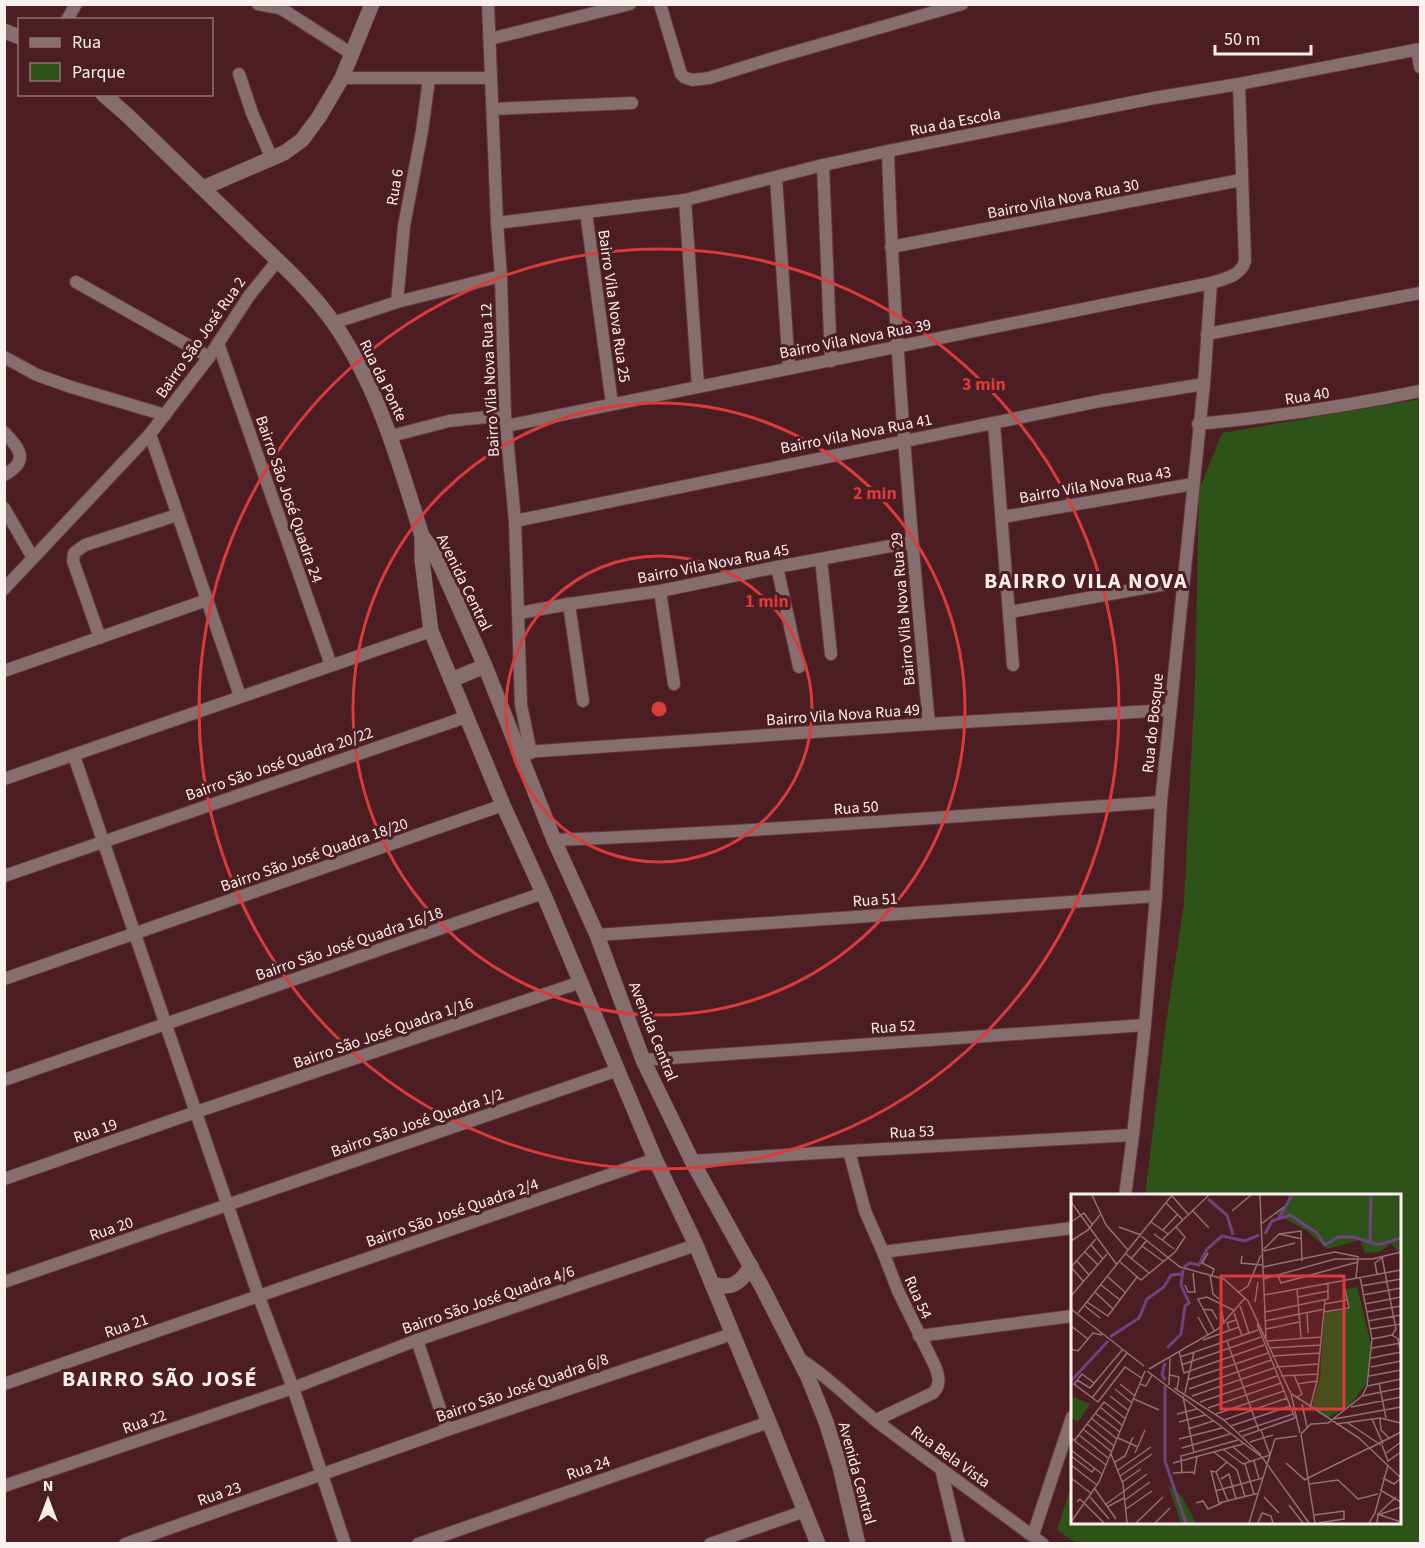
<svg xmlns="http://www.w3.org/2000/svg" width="1425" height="1548" font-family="'Source Sans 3',sans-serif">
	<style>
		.green { fill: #2e5318 }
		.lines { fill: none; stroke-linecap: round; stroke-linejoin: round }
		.minor-casing { stroke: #653a3f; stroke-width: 14 }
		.tertiary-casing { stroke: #653a3f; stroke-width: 16 }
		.minor { stroke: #866d6e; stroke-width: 12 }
		.tertiary { stroke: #866d6e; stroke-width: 15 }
		.ring { fill: none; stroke: #da3c3c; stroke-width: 3 }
		.labels { text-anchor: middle; stroke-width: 6; stroke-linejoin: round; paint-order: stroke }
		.street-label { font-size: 16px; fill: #fcefef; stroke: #4c1d22 }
		.district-label { font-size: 22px; font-weight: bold; letter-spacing: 1.5px; fill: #fcefef; stroke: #4c1d22 }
		.inset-river { fill: none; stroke: #6f4280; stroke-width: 3 }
		.inset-road { fill: none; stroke: #927174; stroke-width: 1.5 }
		.view { fill: #da3c3c; fill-opacity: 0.15; stroke: #da3c3c; stroke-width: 3 }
		.inset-edge { fill: none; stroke: #fcefef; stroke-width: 3 }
		.centre { fill: #da3c3c; stroke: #4c1d22; stroke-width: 3 }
		.ring-label { font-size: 18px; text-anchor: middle; font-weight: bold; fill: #da3c3c; stroke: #4c1d22; stroke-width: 6; stroke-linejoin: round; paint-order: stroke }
	</style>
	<rect width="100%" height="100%" fill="#4c1d22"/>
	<polygon class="green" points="1420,399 1420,1543 1076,1543 1057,1530 1072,1483 1072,1522 1400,1522 1400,1196 1145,1195 1165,1030 1184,903 1195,680 1199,490 1222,433"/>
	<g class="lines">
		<defs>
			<g id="minor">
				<polyline points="258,4 279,8 285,11 352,54"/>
				<polyline points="488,4 497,223 501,276 505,415 515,521 521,705 531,753"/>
				<polyline points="660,4 681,74 684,77 692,80 709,78 777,57 962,4"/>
				<polyline points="67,20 76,4"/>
				<polyline points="490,39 630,4"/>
				<polyline points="1417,50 1420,67"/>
				<polyline points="239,74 252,113 272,159"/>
				<polyline points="342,78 491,78"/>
				<polyline points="493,109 632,103"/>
				<path d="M888,151C894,343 911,534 929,724"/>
				<polyline points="823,165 831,361"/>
				<polyline points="776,178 789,368"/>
				<polyline points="685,200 698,386"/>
				<polyline points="586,212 612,404"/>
				<polyline points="497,223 685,200 823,165 888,151 1154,98 1239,84 1420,49"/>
				<polyline points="891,247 1241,180"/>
				<polyline points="76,282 209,357"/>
				<polyline points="397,302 404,226 422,131 429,79"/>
				<polyline points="333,323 397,302 501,276"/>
				<polyline points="1207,334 1420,293"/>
				<polyline points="218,343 331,665"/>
				<polyline points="4,357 37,375 71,387 165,415"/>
				<polyline points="994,423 1013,665"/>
				<path d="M1198,424C1273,417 1347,406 1420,391"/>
				<path d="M506,426L1211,283C1224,279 1241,276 1245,261L1239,84"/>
				<path d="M4,432C20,449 30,461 4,475"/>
				<polyline points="150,434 240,696"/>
				<polyline points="391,436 449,421 505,415"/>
				<polyline points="4,508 33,558"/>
				<polyline points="1003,517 1193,484"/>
				<polyline points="515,521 1100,401 1204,384"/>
				<polyline points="821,559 831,654"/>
				<polyline points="777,567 799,667"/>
				<polyline points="4,589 150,434 209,357 249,296 278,260"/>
				<polyline points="660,591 674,684"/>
				<polyline points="569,604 583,701"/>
				<polyline points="1010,612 1183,581"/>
				<polyline points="519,613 569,604 660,591 777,567 912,542"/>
				<polyline points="100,638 73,561 74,553 85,545 177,515"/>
				<polyline points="4,671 207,600"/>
				<polyline points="525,752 929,724 1170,710"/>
				<polyline points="74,756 259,1297 293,1388 345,1544"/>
				<polyline points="4,779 431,631"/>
				<path d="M554,840C756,832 958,816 1161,802"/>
				<polyline points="4,876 466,717"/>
				<polyline points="597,935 1156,896"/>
				<polyline points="4,979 503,805"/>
				<polyline points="643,1060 1145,1025"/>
				<polyline points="4,1080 543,893"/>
				<path d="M849,1151L865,1211L883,1252L898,1291L935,1366C939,1376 941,1385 933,1393L876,1420"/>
				<polyline points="692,1161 849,1151 1133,1135"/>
				<polyline points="4,1179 196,1112 581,982"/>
				<polyline points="1125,1196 1133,1135 1145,1025 1156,896 1161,802 1204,384 1211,283"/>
				<polyline points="883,1252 1072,1228"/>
				<polyline points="4,1282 618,1070"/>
				<polyline points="919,1336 1072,1316"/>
				<polyline points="417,1340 447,1430"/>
				<path d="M800,1359C829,1377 852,1402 879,1423C933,1464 989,1503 1043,1544"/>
				<polyline points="4,1384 655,1159"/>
				<polyline points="941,1469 959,1544"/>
				<polyline points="4,1486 293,1388 417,1340 696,1245"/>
				<polyline points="1033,1535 1072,1417"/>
				<polyline points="125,1544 447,1430 732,1334"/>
				<polyline points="418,1544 769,1422"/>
				<polyline points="710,1544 805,1511"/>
			</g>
			<g id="tertiary">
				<polyline points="4,31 20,37"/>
				<path d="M103,94L127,115C167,154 208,193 248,232C278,261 309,288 333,322C378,386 399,462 422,536L432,549L442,569L485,666L554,840L597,935L643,1060L692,1161L762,1287L808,1377L826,1422L840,1467L858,1544"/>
				<polyline points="203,188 284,153 302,140 319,117 342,78 372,4"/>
				<polyline points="422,536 422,560 431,631 503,805 543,893 655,1159 696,1245 769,1422 818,1544"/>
				<polyline points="451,680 485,666"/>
				<path d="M712,1284C731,1290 741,1283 751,1266"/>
			</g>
		</defs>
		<use href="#minor" class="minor-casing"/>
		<use href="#tertiary" class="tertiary-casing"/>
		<use href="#minor" class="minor"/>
		<use href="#tertiary" class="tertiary"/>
	</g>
	<g class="ring">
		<circle cx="659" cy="709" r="153"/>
		<circle cx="659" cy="709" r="306"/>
		<circle cx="659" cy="709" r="460"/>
	</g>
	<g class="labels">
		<g class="street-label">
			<text transform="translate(955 121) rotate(-11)" y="6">Rua da Escola</text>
			<text transform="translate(394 187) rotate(-80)" y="6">Rua 6</text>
			<text transform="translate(1063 198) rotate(-11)" y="6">Bairro Vila Nova Rua 30</text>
			<text transform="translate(615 306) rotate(82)" y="6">Bairro Vila Nova Rua 25</text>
			<text transform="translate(200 337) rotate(-55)" y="6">Bairro São José Rua 2</text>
			<text transform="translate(855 338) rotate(-11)" y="6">Bairro Vila Nova Rua 39</text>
			<text transform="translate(384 380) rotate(64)" y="6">Rua da Ponte</text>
			<text transform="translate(489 380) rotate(-93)" y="6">Bairro Vila Nova Rua 12</text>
			<text transform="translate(1307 395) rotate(-9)" y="6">Rua 40</text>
			<text transform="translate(856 433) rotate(-11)" y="6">Bairro Vila Nova Rua 41</text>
			<text transform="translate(1095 484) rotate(-10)" y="6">Bairro Vila Nova Rua 43</text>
			<text transform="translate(290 499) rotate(71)" y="6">Bairro São José Quadra 24</text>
			<text transform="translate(713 563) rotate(-11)" y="6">Bairro Vila Nova Rua 45</text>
			<text transform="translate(465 582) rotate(64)" y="6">Avenida Central</text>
			<text transform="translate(902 609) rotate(-95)" y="6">Bairro Vila Nova Rua 29</text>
			<text transform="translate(843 714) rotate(-4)" y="6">Bairro Vila Nova Rua 49</text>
			<text transform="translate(1152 723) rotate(-84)" y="6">Rua do Bosque</text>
			<text transform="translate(279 763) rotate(-19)" y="6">Bairro São José Quadra 20/22</text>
			<text transform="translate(856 807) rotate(-4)" y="6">Rua 50</text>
			<text transform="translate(314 854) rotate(-19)" y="6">Bairro São José Quadra 18/20</text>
			<text transform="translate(875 899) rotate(-4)" y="6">Rua 51</text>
			<text transform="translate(349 943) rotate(-19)" y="6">Bairro São José Quadra 16/18</text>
			<text transform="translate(893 1026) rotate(-4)" y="6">Rua 52</text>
			<text transform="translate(654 1031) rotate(68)" y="6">Avenida Central</text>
			<text transform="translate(383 1032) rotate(-19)" y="6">Bairro São José Quadra 1/16</text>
			<text transform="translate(417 1122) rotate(-19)" y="6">Bairro São José Quadra 1/2</text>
			<text transform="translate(95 1130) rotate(-19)" y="6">Rua 19</text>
			<text transform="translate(912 1131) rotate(-3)" y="6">Rua 53</text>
			<text transform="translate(452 1212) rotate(-19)" y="6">Bairro São José Quadra 2/4</text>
			<text transform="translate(111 1228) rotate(-19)" y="6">Rua 20</text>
			<text transform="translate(919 1297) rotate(66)" y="6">Rua 54</text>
			<text transform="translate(488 1299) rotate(-19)" y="6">Bairro São José Quadra 4/6</text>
			<text transform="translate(126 1325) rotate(-19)" y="6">Rua 21</text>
			<text transform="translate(522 1387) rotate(-19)" y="6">Bairro São José Quadra 6/8</text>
			<text transform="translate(144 1421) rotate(-19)" y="6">Rua 22</text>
			<text transform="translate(951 1456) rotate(36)" y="6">Rua Bela Vista</text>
			<text transform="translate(588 1467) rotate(-19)" y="6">Rua 24</text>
			<text transform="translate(858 1473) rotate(75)" y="6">Avenida Central</text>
			<text transform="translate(219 1493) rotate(-19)" y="6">Rua 23</text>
		</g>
		<g class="district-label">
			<text x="1086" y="588">BAIRRO VILA NOVA</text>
			<text x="160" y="1386">BAIRRO SÃO JOSÉ</text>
		</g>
	</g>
	<g transform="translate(1071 1194)">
		<rect width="330" height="330" fill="#4c1d22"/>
		<path d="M217,1H330V55L328,58L320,50L308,58L294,59L289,46L256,55L235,36L203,19L218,9ZM286,93L301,154L296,189L278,212L256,224L241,214L249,184L253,124L255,119L279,115L275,95ZM0,202L19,210L7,228L0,224ZM97,291L111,302L125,329H110Z" fill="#2e5318"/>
		<path class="inset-river" d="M137,5L156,21L162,41M208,24L221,1M194,40L201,27L219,21L246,39L254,51L267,43H283L307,51L330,44M299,47L300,1M113,73L119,69L128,71L136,55L151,42L174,47L188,41M39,143L68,124L76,105L93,93L100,81L111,80M96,154L110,140L114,112L118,109L110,91L112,76M94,186L91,180L94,169M0,187L37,147M94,192V267L115,329"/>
		<path class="inset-road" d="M21,1L35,31L57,56M189,1L195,145M101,2L117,20M0,8L46,71M95,9L112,26M121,16L138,34M161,17L180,1M0,28L13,19L21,30M80,28L97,40M190,30L213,13M48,33L70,41M92,36L106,21M83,40L103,55M208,40L231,45M70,42L109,73L153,85L177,107L220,200L229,239M91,46L138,1M0,47L17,36L29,21M20,51L32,65M71,52L93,68M191,57L208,40L230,37L231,67M193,57L224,49M14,58L27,71M137,59L131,69L143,75L141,81M55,60L78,79M171,62L170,69L191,71M311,63L325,135L321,141M60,65L76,46M6,67L18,81M49,68L70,86L104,58L114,43L105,33M0,73L25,45M0,73L12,87M192,73L264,58L288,63M306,80L304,69L313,62M139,81L142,100L148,105M207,82L210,89L287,68M37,83L55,99M285,84L287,66M192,85L264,65H301L330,58M30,91L49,106M114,91L117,98H124L122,79M290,92L330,85M226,95L230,144M24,98L42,115M168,98L177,92L190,61M193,101L330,76M292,101L330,94M0,102L36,60M227,103L257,97M16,108L37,122L66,83M184,108L187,88M254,110L276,106M294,110L330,103M14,112L29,124M150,112L153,130M169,112L178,139M0,115L73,172M131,115L141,116L146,125M194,118L257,105V89M236,118L237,139M253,118L278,114L272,86M295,118L330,112M7,119L101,1M163,119L171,142M127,123L137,141M194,127L254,115M297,127L330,121M186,130L224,224M0,132L17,145M195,135L228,128M299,135L330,130M159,137L156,129L165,126M144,138L127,105L136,103L164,117M301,145L321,141L327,145L330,161M132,146L168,133M156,147L188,237M195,147L251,143M198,154L250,151M301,154L330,149M0,155L7,157L22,139L31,141M108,157L113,179L193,151M201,162L249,159M109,163L187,136M300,164L330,158M110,171L190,143M205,173L248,170M300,173L330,167M78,175L147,135L174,104M76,177L191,263L238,329M99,181L108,183L106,195M223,181L231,200L225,204M210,182L247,180M298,182L330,176M6,186L19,194L52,155M116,186L197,159M23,189L11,180L3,190L27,208M308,189L315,224M49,190L64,202M69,190L75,192L81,181M226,190L246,187M98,191L99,164M296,192L330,185M103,194L153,226L190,261M44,195L61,209M118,195L200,166M114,199L123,158M221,200L288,244L330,284M39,202L58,217M112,202L123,259M121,202L203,174M291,202L330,194M21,204L56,159M63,205L88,216M27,208L54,173L72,185M129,208L206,182M231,210L236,233M29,213L52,232M280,213L330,203M137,214L210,189M239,214L246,187L254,106M24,219L49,238M106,220L126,215M145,220L213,197M20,224L46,245M309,224L310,236L319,245M263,225L330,213M301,225L312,250M153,226L216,204M108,228L134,221M277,229L310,251M16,230L43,252M265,230L309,224L330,229M160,232L219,212M12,235L41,258M117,235L142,227M190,236L199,261M168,238L222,220M230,240L240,230L257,229L291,202L296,192L301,145L289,83M230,240L244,329M8,241L37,264M172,242L224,224M0,244L35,271M47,244L67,253M108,245L151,234M204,245L226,242M3,247L33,208L55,225M179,248L202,241M311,251L317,267L330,258M162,253L179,267M111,254L159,240M299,254L330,238M152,255L172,270L199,261M0,256L31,280M143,258L166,276L174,303M64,259L74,236M315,259L330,248M40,260L52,290L56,329M0,262L21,278L24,274M183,267L188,285M44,268L54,262L62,243M156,268L145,278L140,277L148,309L188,299M102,269L172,250M215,269L234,286M174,270L183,300M0,271L26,291M47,276L80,253M145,278L157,307M102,279L123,278M111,279L110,262L167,246M123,281L126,263M49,282L81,260M0,284L21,300M312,284L323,290L330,284M150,285L158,280L165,305M233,286L298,254M51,288L70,275M238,290L267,286L287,305L307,300M24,295L45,325M309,296L330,308M144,297L192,284M19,303L38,325M193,303L208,319M54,306L79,288M6,308L9,305L33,329M125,309L132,307L137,315L151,309M34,311L76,280M36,313L53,304M55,315L81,297M221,315L218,311L232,329M306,320L330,328M307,320L325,303M243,321L273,317V325L247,329M0,328L28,288L74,177M65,329L92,303M84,329L99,314M178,329L204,245M187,329L191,319L200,322L202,329M298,329L304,319L317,271M306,329L307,321L330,313"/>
		<path class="view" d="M150,82H273V215H150Z"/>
		<rect width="330" height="330" class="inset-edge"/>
	</g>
	<circle cx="659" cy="709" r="9" class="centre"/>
	<g class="ring-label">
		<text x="984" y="390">3 min</text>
		<text x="875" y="499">2 min</text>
		<text x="767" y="607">1 min</text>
	</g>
	<rect width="1425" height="1548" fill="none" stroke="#fcefef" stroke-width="12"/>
	<rect x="18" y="18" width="195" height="78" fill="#4c1d22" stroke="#927174" stroke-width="1.5"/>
	<rect x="30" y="38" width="30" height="9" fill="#866d6e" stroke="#927174" stroke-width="1.5"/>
	<text x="72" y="48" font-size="18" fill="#fcefef">Rua</text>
	<rect x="30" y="63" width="30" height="18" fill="#2e5318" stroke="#927174" stroke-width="1.5"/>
	<text x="72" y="78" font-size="18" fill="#fcefef">Parque</text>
	<g transform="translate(48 1500)" stroke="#4c1d22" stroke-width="4.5" paint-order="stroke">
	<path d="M0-4.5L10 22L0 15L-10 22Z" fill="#fcefef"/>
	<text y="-9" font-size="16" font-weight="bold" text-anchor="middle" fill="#fcefef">N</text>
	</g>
	<path d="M1215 45v9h96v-9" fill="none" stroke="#fcefef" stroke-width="3"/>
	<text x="1224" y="45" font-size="18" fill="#fcefef" stroke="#4c1d22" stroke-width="4.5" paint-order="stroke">50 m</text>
</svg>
